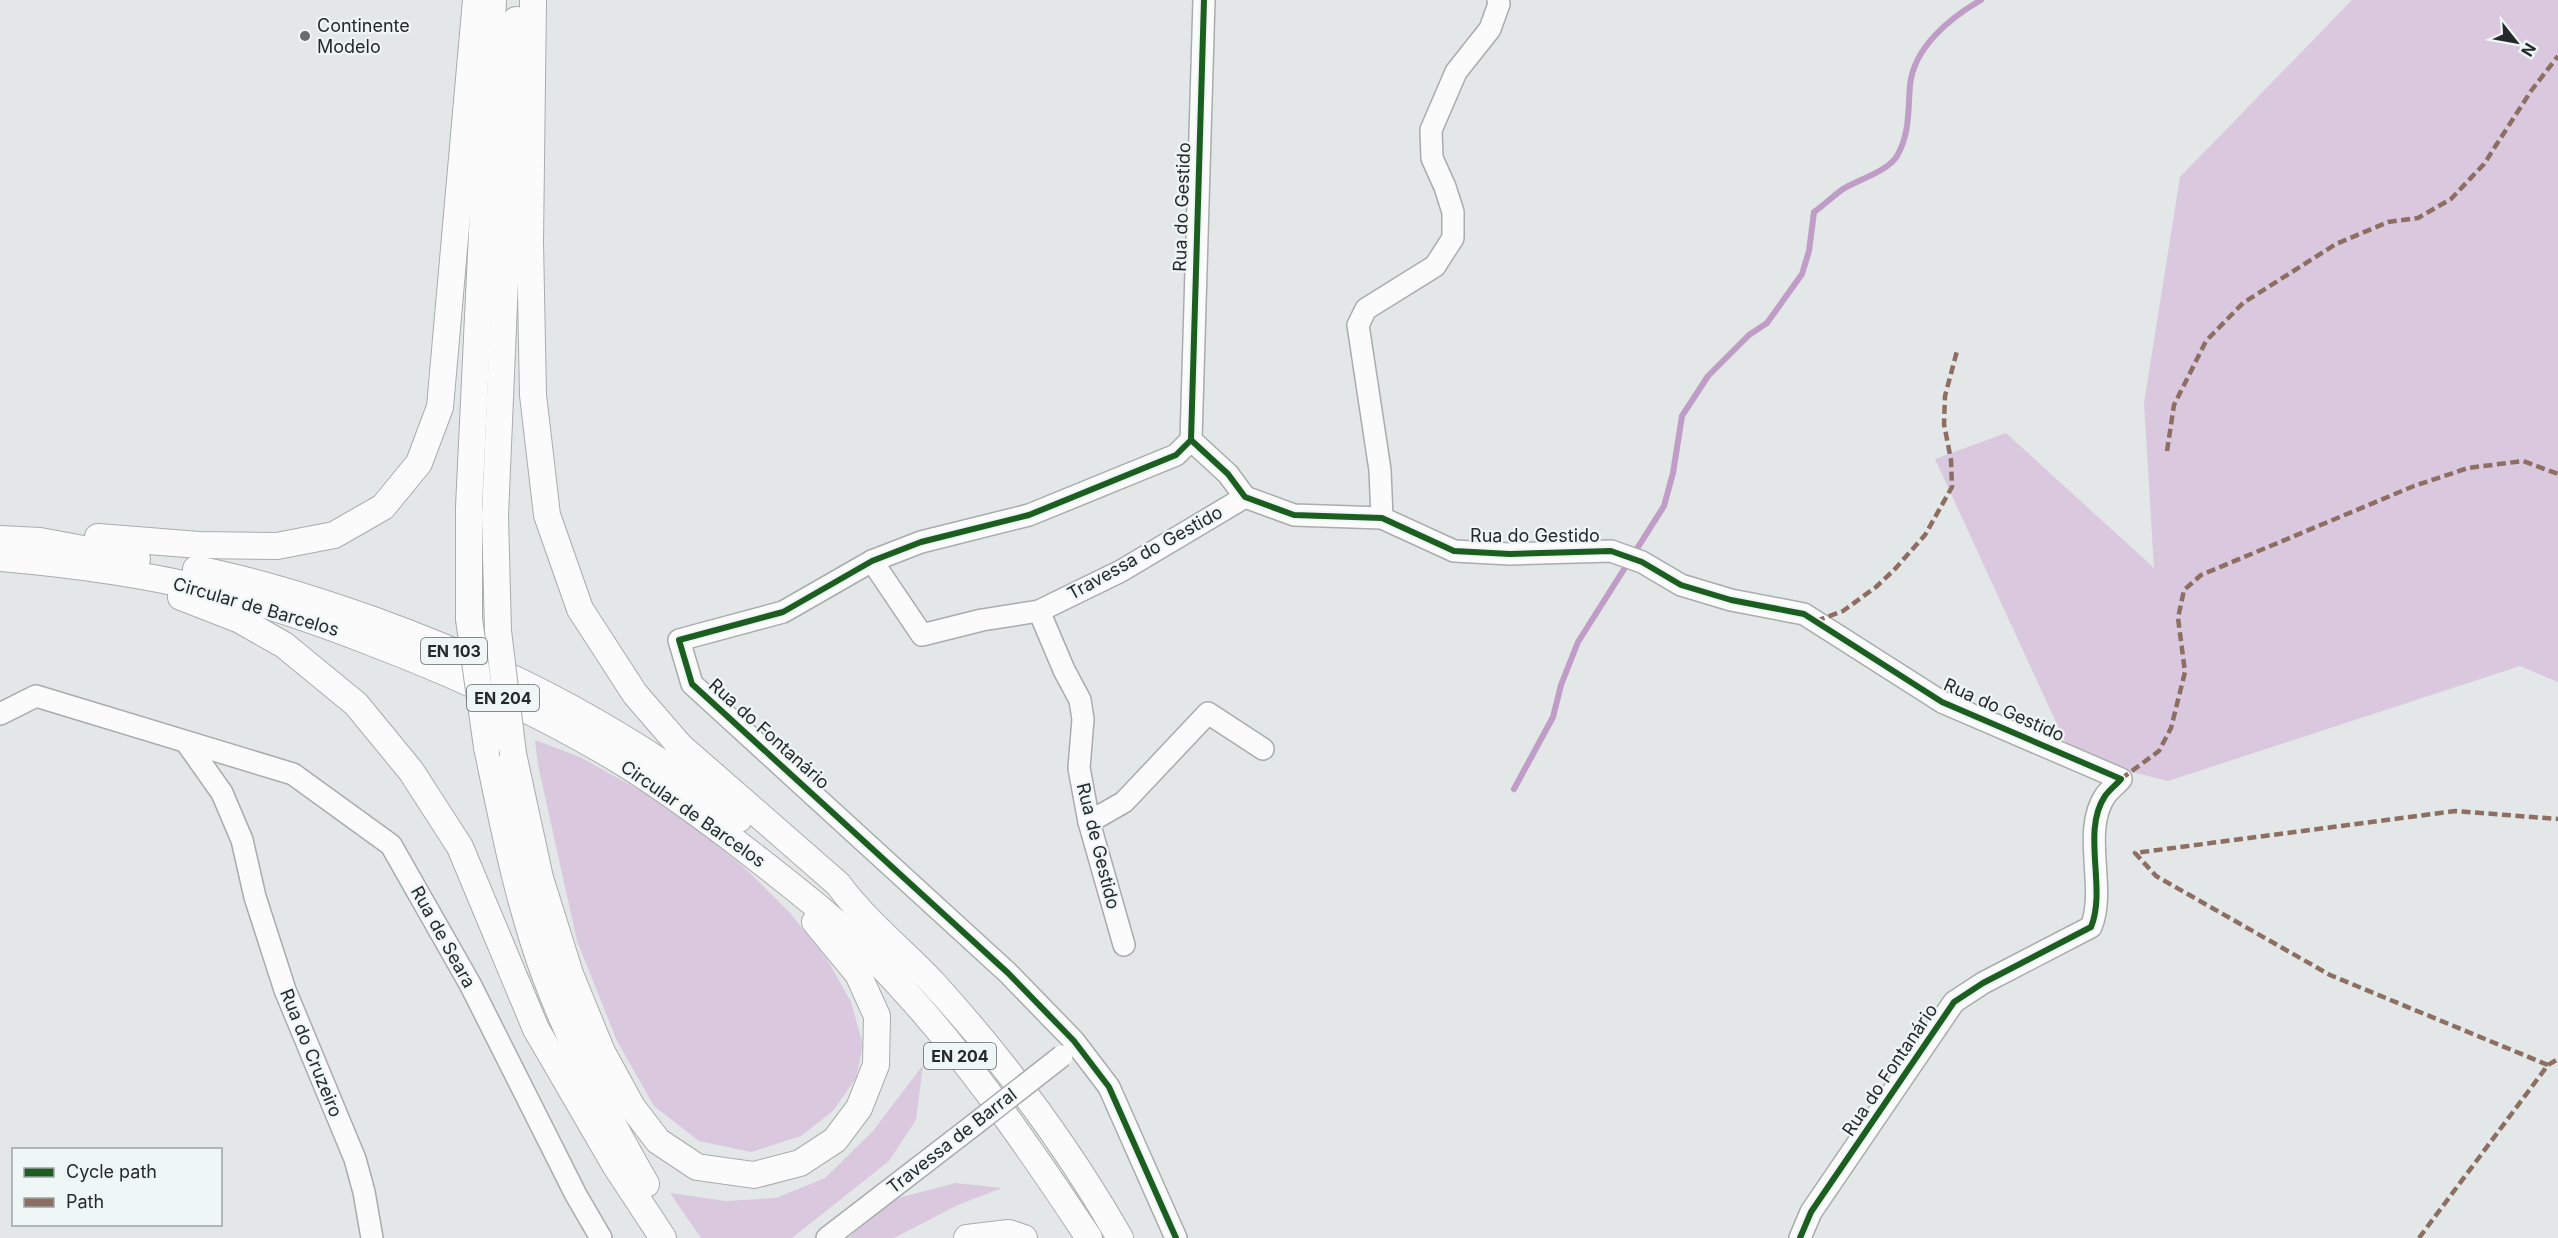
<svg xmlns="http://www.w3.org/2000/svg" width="2558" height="1238" font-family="Inter,sans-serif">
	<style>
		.green { fill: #dac8df }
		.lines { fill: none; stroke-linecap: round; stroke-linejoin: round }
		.stream { stroke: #bf9dc6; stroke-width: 6 }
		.minor-casing { stroke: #a9acac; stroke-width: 24 }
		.major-casing { stroke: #a9acac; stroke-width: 28 }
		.minor { stroke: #fbfbfb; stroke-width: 21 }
		.major { stroke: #fbfbfb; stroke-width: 26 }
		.minor-bridge-casing { stroke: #a9acac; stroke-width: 24; stroke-linecap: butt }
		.major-bridge-casing { stroke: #a9acac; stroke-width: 28; stroke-linecap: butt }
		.minor-bridge { stroke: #fbfbfb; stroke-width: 21 }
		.major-bridge { stroke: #fbfbfb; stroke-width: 26 }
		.quiet { stroke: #8d6e63; stroke-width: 4.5; stroke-dasharray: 9 4.5; stroke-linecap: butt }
		.cycleway-casing { stroke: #eff6f6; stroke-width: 10 }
		.cycleway { stroke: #1b5e20; stroke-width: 6 }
		.poi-dot { fill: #686c6c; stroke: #eff6f6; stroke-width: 2 }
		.labels { text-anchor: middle; stroke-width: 4.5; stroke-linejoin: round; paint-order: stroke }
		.shield { fill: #eff6f6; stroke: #626666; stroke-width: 1.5 }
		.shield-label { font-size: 16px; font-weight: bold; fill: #262929 }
		.poi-label { font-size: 18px; fill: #262929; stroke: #eff6f6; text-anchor: start }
		.street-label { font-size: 18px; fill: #262929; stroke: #eff6f6 }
	</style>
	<rect width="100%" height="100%" fill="#e3e7e7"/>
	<g class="green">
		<polygon points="2352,0 2558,0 2558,682 2520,666 2168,781 2072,757 1935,459 2006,433 2154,568 2144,403 2180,177"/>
		<polygon points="535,740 580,757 641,791 697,829 745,868 791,914 828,961 851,1002 863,1045 856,1078 833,1111 801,1136 751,1152 699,1141 654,1106 617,1041 577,941 538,765"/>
		<polygon points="923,1065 916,1120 889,1161 792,1238 701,1238 670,1193 726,1201 776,1198 825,1178 873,1131"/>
		<polygon points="956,1183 1002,1188 958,1205 894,1238 848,1238 894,1199"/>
	</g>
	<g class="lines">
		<path class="stream" d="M1514,789L1553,717L1561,685L1578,642L1664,506L1673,473L1682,416L1708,376L1749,335L1767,323L1802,274L1809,251L1814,212C1824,205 1833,196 1843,189C1858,180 1888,171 1897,156C1910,134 1908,109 1910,85C1914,47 1950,18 1981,0"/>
		<defs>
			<g id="minor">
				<path d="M1204,0L1191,440L1228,474L1245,497L1294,515L1382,518L1454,551L1510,554L1611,551L1642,562L1681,585L1731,600L1804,614L1942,702L2121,779C2116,785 2109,790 2105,796C2081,832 2107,888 2091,927L1983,983L1954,1002L1811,1212L1800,1238"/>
				<polyline points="1382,518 1380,470 1358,325 1366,309 1435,266 1453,238 1453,212 1445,187 1432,158 1431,130 1456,72 1490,29 1499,4 1498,0"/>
				<polyline points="872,561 922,635 982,620 1039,611 1121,571 1245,497"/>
				<polyline points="1039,611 1064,670 1080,700 1083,719 1079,768 1089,822 1124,945"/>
				<polyline points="0,714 36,696 293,774 391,845 470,984 576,1195 601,1238"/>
				<polyline points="186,742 222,793 242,840 255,897 285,990 355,1159 364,1192 372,1238"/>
				<polyline points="1089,822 1124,802 1208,713 1263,749"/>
				<polyline points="827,1238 975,1124"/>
				<polyline points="1176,1238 1109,1087 1074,1041 1008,973 692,684 679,640 783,612 872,561 921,542 1029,515 1176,455 1191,440"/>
			</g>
			<g id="major">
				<path d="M533,0L530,242L533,395L547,515L580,609L635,694L680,746L838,884C865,921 902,950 933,983C1004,1061 1068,1147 1120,1238"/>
				<polyline points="98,537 199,545 277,546 334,535 383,507 419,463 440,407 476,0"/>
				<polyline points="0,539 40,541 137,559"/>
				<path d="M0,558C69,564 138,573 205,589C260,601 313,620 365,640C455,674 542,713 625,764C668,791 710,822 750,853C792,886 835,919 873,957C956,1042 1024,1139 1089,1238"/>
				<path d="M196,569C258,581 317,600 376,621C506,668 630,732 739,819"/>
				<polyline points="181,597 240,620 284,645 356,704 411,771 460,847 536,1029 615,1165 663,1238"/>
				<polyline points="469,619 469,507 493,0"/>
				<polyline points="498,631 495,516 516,20"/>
				<path d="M487,747C503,824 518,903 546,978C573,1049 608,1118 646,1184"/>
				<polyline points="513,754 540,878 570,974 602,1052 632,1107 658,1141 697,1167 754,1175 800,1163 835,1140 859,1108 876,1065 877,1016 858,974 815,922"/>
				<polyline points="967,1238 1009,1233 1024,1238"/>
			</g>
		</defs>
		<use href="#minor" class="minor-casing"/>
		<use href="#major" class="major-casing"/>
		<use href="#minor" class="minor"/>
		<use href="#major" class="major"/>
		<defs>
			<polyline id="minor-bridge" points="975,1124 1062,1056"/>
			<g id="major-bridge">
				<polyline points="469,619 487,747"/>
				<polyline points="498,631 513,754"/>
			</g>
		</defs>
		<use href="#minor-bridge" class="minor-bridge-casing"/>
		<use href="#major-bridge" class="major-bridge-casing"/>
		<use href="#minor-bridge" class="minor-bridge"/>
		<use href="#major-bridge" class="major-bridge"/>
		<g class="quiet">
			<polyline points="2167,451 2174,405 2206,341 2243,303 2336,244 2388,222 2418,218 2451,199 2484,164 2531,91 2558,56"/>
			<polyline points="1816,621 1843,611 1876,587 1894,570 1925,535 1952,487 1951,460 1944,424 1945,396 1957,351"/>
			<polyline points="2121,779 2159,751 2171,728 2185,672 2178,618 2184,590 2201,575 2414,486 2468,468 2523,461 2558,474"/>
			<polyline points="2548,1065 2330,975 2156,876 2135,853 2455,811 2558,819"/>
			<polyline points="2419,1238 2548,1065 2558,1059"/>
		</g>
		<defs>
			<g id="cycleway">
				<path d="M1204,0L1191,440L1228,474L1245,497L1294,515L1382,518L1454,551L1510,554L1611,551L1642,562L1681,585L1731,600L1804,614L1942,702L2121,779C2116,785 2109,790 2105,796C2081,832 2107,888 2091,927L1983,983L1954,1002L1811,1212L1800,1238"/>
				<polyline points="1176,1238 1109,1087 1074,1041 1008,973 692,684 679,640 783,612 872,561 921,542 1029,515 1176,455 1191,440"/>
			</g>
		</defs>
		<use href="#cycleway" class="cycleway-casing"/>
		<use href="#cycleway" class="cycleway"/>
	</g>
	<circle class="poi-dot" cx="305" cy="36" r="6"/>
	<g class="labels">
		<g class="shield">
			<rect x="421" y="638" width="66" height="26" rx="4.5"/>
			<rect x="467" y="685" width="72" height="26" rx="4.5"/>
			<rect x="924" y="1043" width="72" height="26" rx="4.5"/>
		</g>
		<g class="shield-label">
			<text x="454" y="657">EN 103</text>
			<text x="503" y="704">EN 204</text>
			<text x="960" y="1062">EN 204</text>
		</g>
		<g class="poi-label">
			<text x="317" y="32">Continente<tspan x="317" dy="21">Modelo</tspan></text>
		</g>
		<g class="street-label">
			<text transform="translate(1182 207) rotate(-88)" y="6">Rua do Gestido</text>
			<text x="1535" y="542">Rua do Gestido</text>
			<text transform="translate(1145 553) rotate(-29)" y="6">Travessa do Gestido</text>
			<text transform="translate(256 607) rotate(16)" y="6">Circular de Barcelos</text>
			<text transform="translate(2004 710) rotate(24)" y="6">Rua do Gestido</text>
			<text transform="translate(769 734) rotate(42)" y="6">Rua do Fontanário</text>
			<text transform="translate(693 814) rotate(35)" y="6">Circular de Barcelos</text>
			<text transform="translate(1098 846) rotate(76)" y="6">Rua de Gestido</text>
			<text transform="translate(443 937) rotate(61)" y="6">Rua de Seara</text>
			<text transform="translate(311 1053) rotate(68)" y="6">Rua do Cruzeiro</text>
			<text transform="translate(1890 1070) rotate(-56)" y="6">Rua do Fontanário</text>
			<text transform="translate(952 1141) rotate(-38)" y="6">Travessa de Barral</text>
		</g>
	</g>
	<rect x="12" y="1148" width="210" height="78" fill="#eff6f6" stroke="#9fa4a4" stroke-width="1.5"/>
	<rect x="24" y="1168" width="30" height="9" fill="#1b5e20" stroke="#9fa4a4" stroke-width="1.5"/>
	<text x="66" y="1178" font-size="18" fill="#262929">Cycle path</text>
	<rect x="24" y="1198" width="30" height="9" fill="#8d6e63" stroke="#9fa4a4" stroke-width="1.5"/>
	<text x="66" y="1208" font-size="18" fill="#262929">Path</text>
	<g transform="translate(2516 42) rotate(121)" stroke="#eff6f6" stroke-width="4.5" paint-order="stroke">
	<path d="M0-4.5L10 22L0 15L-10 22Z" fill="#262929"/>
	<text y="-9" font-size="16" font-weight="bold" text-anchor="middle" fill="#262929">N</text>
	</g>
</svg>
